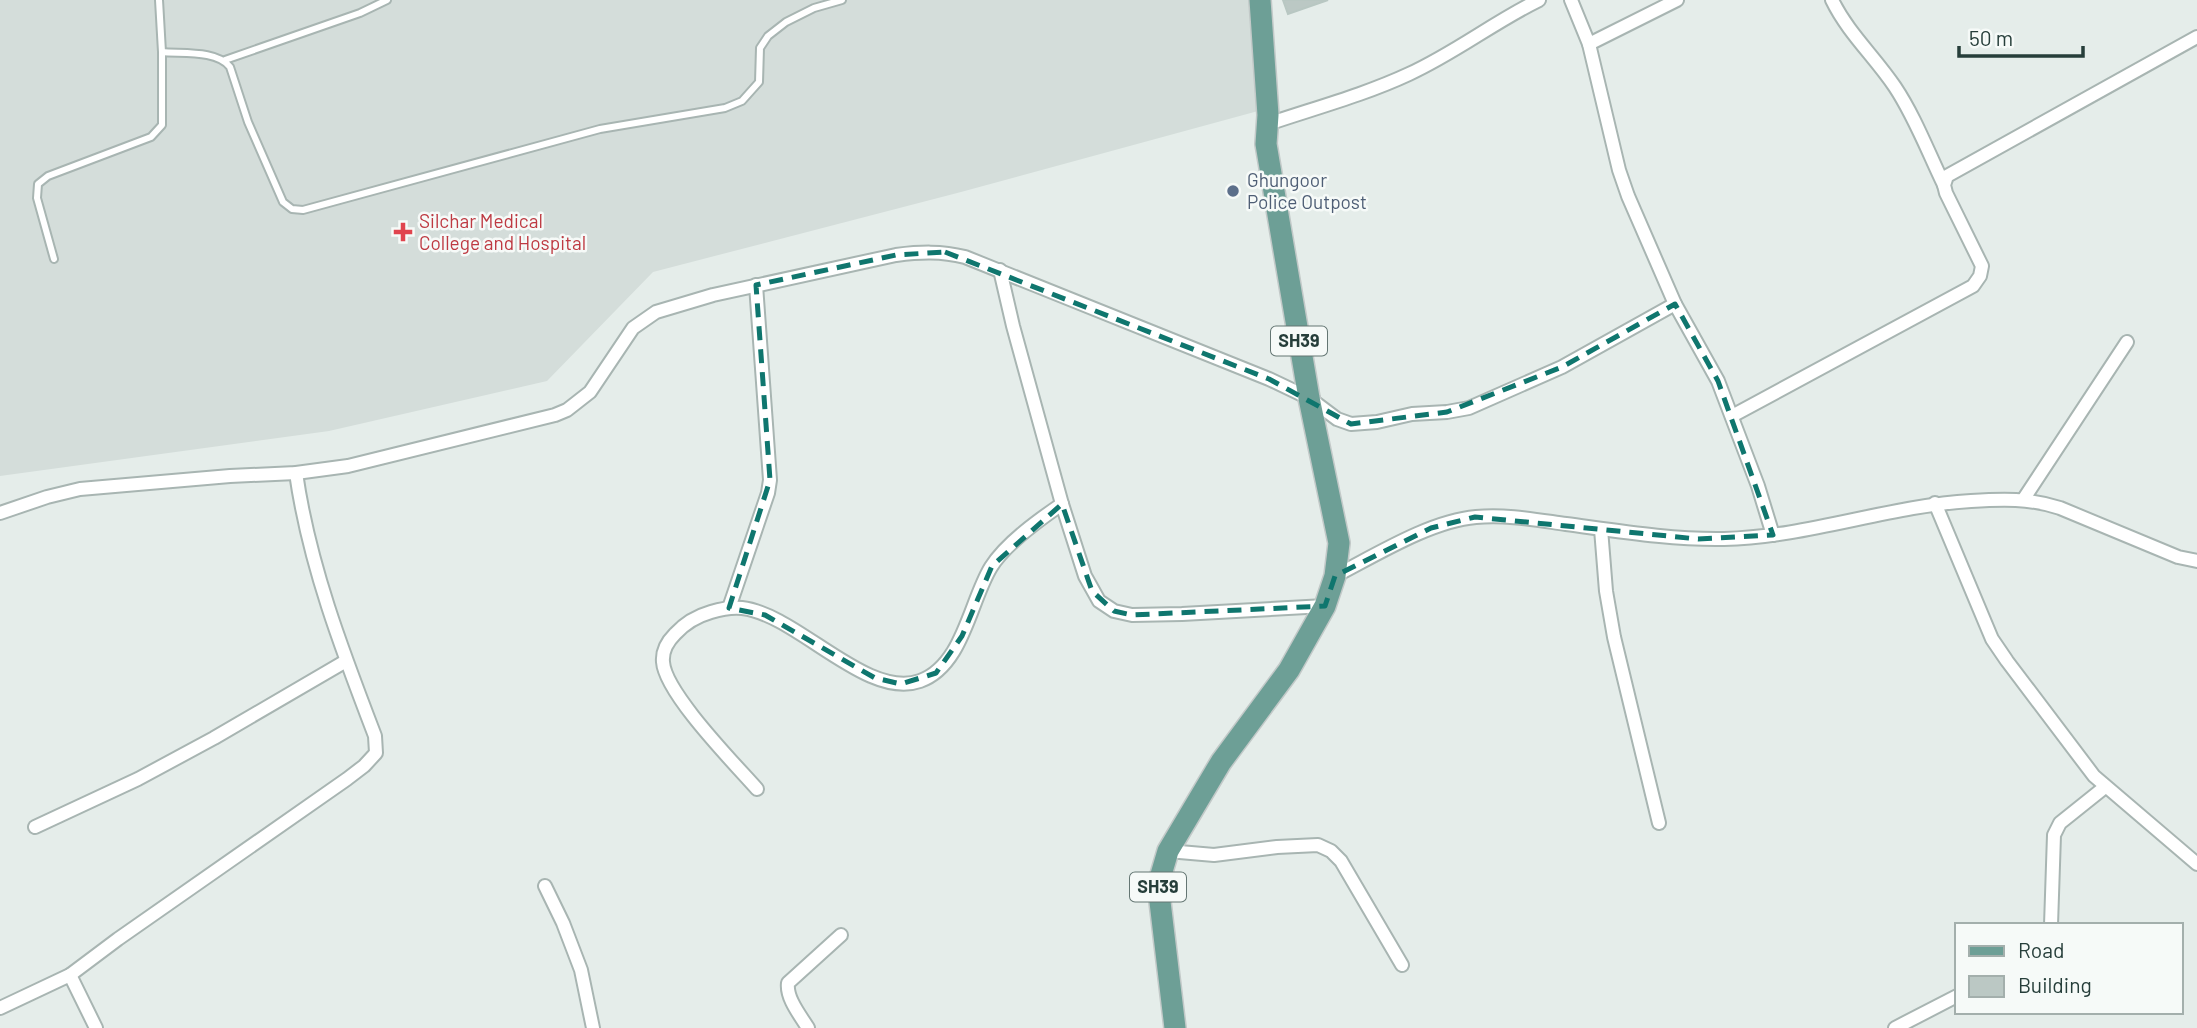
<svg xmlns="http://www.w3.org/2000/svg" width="2197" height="1028" font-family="Barlow,sans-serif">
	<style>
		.built { fill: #d4ddda }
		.building { fill: #bbc8c4; stroke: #b8c7c2; stroke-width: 2 }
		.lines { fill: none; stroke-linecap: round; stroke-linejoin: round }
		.lane-casing { stroke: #a8b5b2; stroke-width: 10 }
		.street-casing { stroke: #a8b5b2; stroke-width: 16 }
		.primary-casing { stroke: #c2c9c8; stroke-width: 24 }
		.lane { stroke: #fff; stroke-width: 6 }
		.street { stroke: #fff; stroke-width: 12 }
		.primary { stroke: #6d9f96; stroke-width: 21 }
		.marked { fill: none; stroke: #0f766e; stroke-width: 5; stroke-dasharray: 14 9; stroke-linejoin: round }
		.service-dot { fill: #5c6f8a; stroke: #f6faf8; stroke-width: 2.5 }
		.health-dot { fill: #e0444e; stroke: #f6faf8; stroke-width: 2.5 }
		.labels { text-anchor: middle; stroke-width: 5; stroke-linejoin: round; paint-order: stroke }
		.shield { fill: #f6faf8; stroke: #647673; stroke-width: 2 }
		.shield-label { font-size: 18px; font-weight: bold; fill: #263e3a }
		.service-label { font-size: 19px; fill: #4e5e75; stroke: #f6faf8; text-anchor: start }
		.health-label { font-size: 19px; fill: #be3a42; stroke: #f6faf8; text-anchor: start }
	</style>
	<rect width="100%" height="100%" fill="#e5edea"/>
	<polygon class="built" points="0,0 1256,0 1269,108 961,192 653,272 547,381 329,431 0,476"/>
	<polygon class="building" points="1283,0 1328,0 1288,14"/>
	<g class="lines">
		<defs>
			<g id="lane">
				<path d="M162,52C182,54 217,50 230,67L248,122L283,202L292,209L303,210L600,129L725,108L742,101L759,82L760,48L768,36L786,22L814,8L842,0"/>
				<polyline points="225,60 360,13 387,0"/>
				<polyline points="54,259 37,198 38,184 48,176 151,137 162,125 162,52 159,0"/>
			</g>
			<g id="street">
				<polyline points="1571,0 1589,44 1619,170 1628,196 1675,304 1718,381 1758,486 1773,535"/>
				<path d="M1832,0C1848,33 1875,57 1895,87C1915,117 1928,152 1944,185"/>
				<polyline points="1589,44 1677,0"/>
				<path d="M1268,124C1315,108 1364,95 1409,74C1455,53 1494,22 1539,0"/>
				<polyline points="1000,270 1013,326 1062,504 1085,576 1099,601 1114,611 1132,615 1182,614 1325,606"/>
				<polyline points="1732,416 1973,286 1980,276 1982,266 1946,193 1944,185 1947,176 2197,37"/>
				<polyline points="2023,500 2127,342"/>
				<polyline points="1935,503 1992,639 2007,661 2094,776 2197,864"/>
				<path d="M0,513L47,497L80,489L230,476L296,473L348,466L555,415L567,410L590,392L633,328L656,312L713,295L896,255C920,252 941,251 965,257L1269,379L1309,398L1337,419L1351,424L1377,422L1412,414L1447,412L1469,408L1562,367L1675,304"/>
				<polyline points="1601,529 1606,591 1614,637 1659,823"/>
				<path d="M1335,576C1376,555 1430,521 1476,517C1506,514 1537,520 1566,524C1618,531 1672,540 1724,539C1808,537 1888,506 1971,501C2002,499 2030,498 2060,508L2178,557L2197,561"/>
				<polyline points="729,608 768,493 770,480 756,285"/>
				<path d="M757,789C735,764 665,693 663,662C662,651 668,641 675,634C685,623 697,616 711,612C721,609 732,607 742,608C797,614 866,700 920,681C963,666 970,601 991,567C1006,543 1040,519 1062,504"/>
				<polyline points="35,827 138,779 214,738 346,661"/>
				<polyline points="1168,851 1214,855 1277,847 1318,845 1331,851 1341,861 1402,965"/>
				<polyline points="545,886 563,923 581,970 593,1028"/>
				<polyline points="2051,925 2054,835 2060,823 2105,787"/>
				<polyline points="70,975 96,1028"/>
				<path d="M0,1008L70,975L118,939L347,779L364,766L376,753L375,736C342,650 309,564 296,473"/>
				<path d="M808,1028C800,1015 786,998 788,983L841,935"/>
				<polyline points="1895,1028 1957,996"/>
			</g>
			<polyline id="primary" points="1175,1028 1158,885 1168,851 1221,762 1289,670 1325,606 1335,576 1339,543 1309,398 1266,144 1268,115 1260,0"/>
		</defs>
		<use href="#lane" class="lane-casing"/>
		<use href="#street" class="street-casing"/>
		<use href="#primary" class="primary-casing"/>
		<use href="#lane" class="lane"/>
		<use href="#street" class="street"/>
		<use href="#primary" class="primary"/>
	</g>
	<path class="marked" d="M945,252L1269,379L1351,424L1447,412L1562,367L1675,304L1718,381L1773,535L1698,539L1475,517L1431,528L1335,576L1325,606L1132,615L1114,611L1092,591L1062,504L992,566L962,636L936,673L901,684L875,678L765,615L729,608L770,480L756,285L896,255Z"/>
	<circle class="service-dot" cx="1233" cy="191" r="7"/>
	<path class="health-dot" d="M399.5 221.5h7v7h7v7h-7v7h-7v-7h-7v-7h7z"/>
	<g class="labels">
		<g class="shield">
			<rect x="1271" y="326.5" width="56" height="29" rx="5"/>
			<rect x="1130" y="872.5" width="56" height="29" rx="5"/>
		</g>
		<g class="shield-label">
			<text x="1299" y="347">SH39</text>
			<text x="1158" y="893">SH39</text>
		</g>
		<g class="service-label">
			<text x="1247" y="187">Ghungoor<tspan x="1247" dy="22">Police Outpost</tspan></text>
		</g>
		<g class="health-label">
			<text x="419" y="228">Silchar Medical<tspan x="419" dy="22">College and Hospital</tspan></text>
		</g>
	</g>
	<rect x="1955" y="923" width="228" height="91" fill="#f6faf8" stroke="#a3afac" stroke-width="2"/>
	<rect x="1969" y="946" width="35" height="10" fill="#6d9f96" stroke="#a3afac" stroke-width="2"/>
	<text x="2018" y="958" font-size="21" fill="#263e3a">Road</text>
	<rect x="1969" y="976" width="35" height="21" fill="#bbc8c4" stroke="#a3afac" stroke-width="2"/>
	<text x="2018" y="993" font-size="21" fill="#263e3a">Building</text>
	<path d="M1959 46v10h124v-10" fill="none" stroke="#263e3a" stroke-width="3.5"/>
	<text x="1969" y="46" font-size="21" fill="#263e3a" stroke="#f6faf8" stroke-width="5" paint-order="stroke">50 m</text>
</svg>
